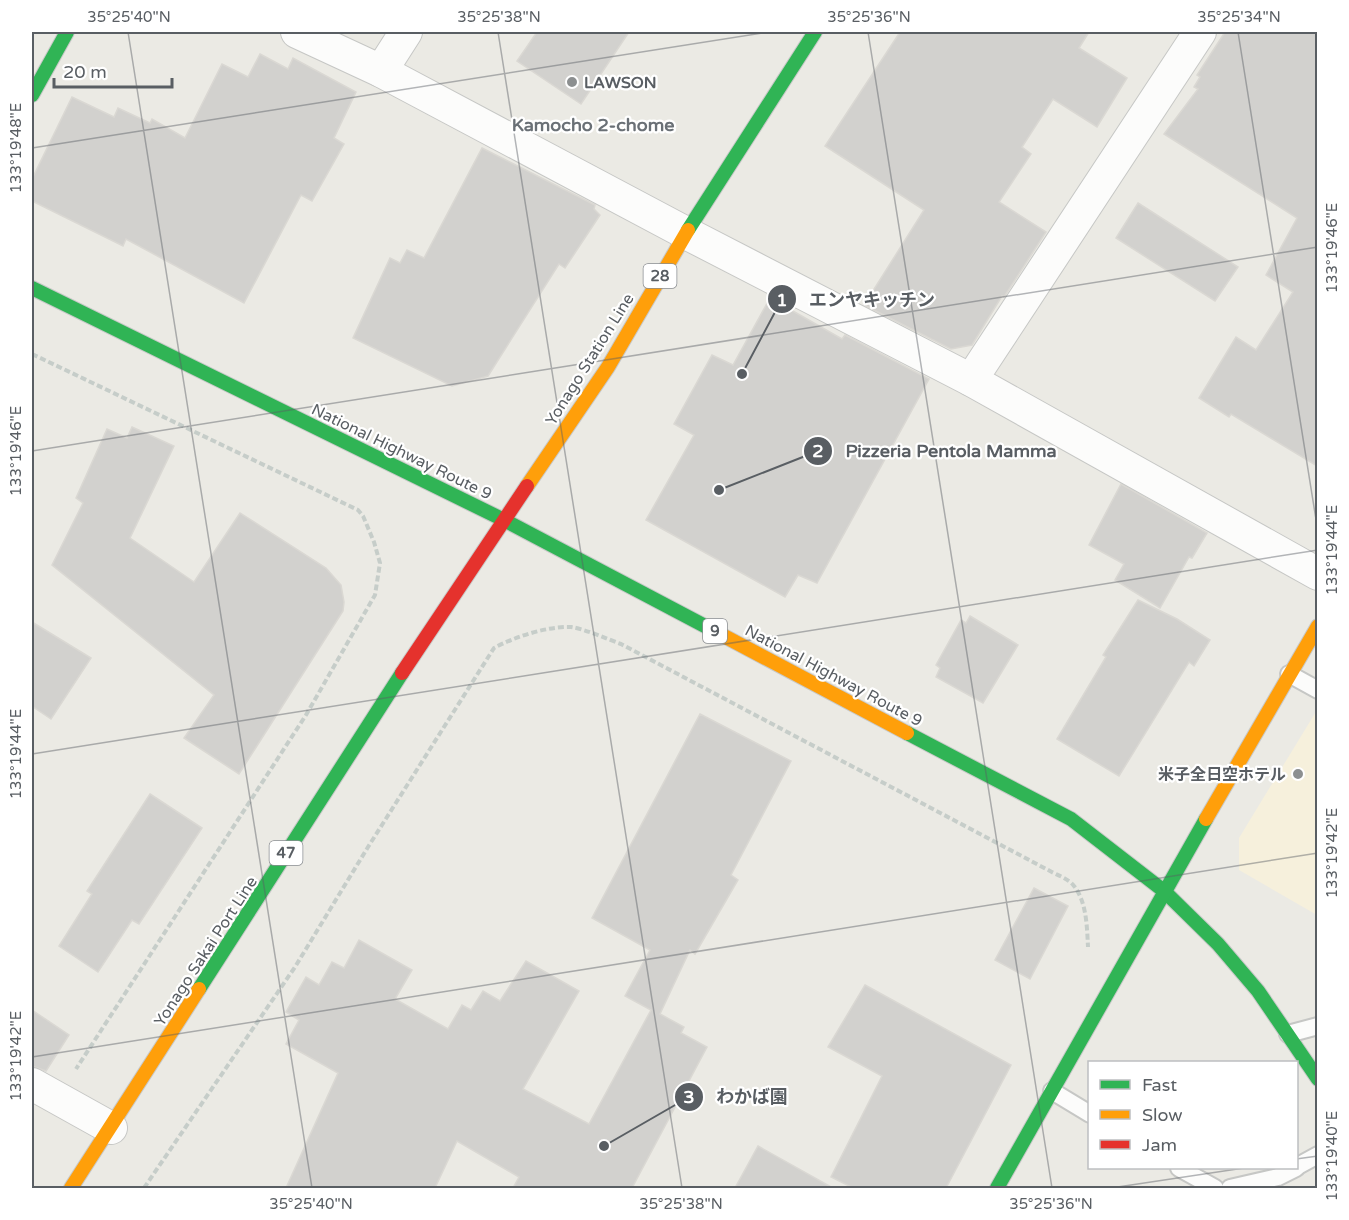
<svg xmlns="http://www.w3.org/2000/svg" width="1349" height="1220" font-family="'Varela Round','Noto Sans JP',sans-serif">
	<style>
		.commercial { fill: #f6f0dc }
		.building { fill: #d2d1ce; stroke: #dad8d3; stroke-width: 1.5 }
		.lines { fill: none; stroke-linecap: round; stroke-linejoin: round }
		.lane-casing { stroke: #c6c7c5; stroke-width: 20 }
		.street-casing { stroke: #c6c7c5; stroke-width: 34 }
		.fast-casing { stroke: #c8c9c8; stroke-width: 16 }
		.slow-casing { stroke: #c8c9c8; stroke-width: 16 }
		.jam-casing { stroke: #c8c9c8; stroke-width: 16 }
		.path { stroke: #c6cdc9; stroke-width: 4; stroke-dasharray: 6 3; stroke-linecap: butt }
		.lane { stroke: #fcfcfb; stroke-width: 16 }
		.street { stroke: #fcfcfb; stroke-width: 32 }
		.fast { stroke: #30b455; stroke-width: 14 }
		.slow { stroke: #ff9f0a; stroke-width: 14 }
		.jam { stroke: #e5322d; stroke-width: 14 }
		.ticks { fill: none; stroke: #595e63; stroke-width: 1.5; stroke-opacity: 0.45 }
		.poi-dot { fill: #8c8f90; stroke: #fff; stroke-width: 2 }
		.labels { text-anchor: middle; stroke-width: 4.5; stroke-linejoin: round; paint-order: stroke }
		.shield { fill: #fff; stroke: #8b8e92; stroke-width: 1.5 }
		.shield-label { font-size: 15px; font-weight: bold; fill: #595e63 }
		.poi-label { font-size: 16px; font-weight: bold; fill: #595e63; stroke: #fff; text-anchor: start }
		.street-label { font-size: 16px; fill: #595e63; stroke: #fff }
		.neighbourhood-label { font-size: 18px; font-weight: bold; fill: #6a7076; stroke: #fff }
		.leader { fill: none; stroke: #595e63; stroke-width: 2 }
		.callout-dot { fill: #595e63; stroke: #fff; stroke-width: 2 }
		.mark-label { font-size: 18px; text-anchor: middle; font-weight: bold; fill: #fff }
		.callout-label { font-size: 18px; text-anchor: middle; font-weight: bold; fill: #595e63; stroke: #fff; stroke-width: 4.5; stroke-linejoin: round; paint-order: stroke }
		.neatline { fill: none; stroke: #595e63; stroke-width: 2 }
		.ticks-label { font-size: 15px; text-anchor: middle; fill: #595e63 }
	</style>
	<rect width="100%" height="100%" fill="#ebeae4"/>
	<polygon class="commercial" points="1317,710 1317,915 1239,870 1239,838"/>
	<g class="building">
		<polygon points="537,32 629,32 581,104 517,61"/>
		<polygon points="900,32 1089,32 1079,48 1127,78 1097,127 1053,99 1022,147 1031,154 999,202 1046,232 1004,297 1002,296 972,345 951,349 864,305 924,210 825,146"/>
		<polygon points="1225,32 1317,32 1317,466 1231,414 1229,417 1199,398 1236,337 1256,350 1293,292 1266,275 1297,218 1164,134 1198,89 1194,87 1200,77 1197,75"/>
		<polygon points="260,54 288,69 293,58 356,92 334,138 344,144 312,201 301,195 244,303 126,239 123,246 32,201 32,179 72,97 114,117 118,108 150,123 152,119 185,138 222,64 248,77"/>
		<polygon points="482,148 595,205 594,209 600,215 565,268 559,264 488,376 452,386 353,338 390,258 400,263 407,250 424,258"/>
		<polygon points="1138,203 1238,267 1215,301 1116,238"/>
		<polygon points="770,298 842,339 845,335 929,379 817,583 798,575 785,597 646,520 694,435 674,424 712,355 733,365"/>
		<polygon points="132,427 174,446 130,538 194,582 240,513 326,568 341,585 344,602 343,611 239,774 184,738 214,695 52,565 83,503 76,498 107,429 127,438"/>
		<polygon points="1121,484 1207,533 1192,558 1189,557 1160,608 1115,580 1124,564 1089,545"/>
		<polygon points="1138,600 1177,619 1210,640 1194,666 1189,662 1119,776 1057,739 1106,657 1103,655"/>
		<polygon points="970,616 1018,645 983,703 936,677 940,668 936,665 961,620 966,623"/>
		<polygon points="32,622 91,658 51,719 32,706"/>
		<polygon points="700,714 791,761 731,875 738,880 695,954 690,950 660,1014 684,1027 681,1033 707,1047 632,1188 513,1188 519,1177 457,1141 435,1188 286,1188 338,1073 286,1044 299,1020 286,1012 306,977 319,985 332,962 344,968 359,940 412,970 395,999 448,1029 462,1005 471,1010 483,991 500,1001 526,961 579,991 523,1089 589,1124 651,1010 625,996 650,950 592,918"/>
		<polygon points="150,794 202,828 139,924 132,920 98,972 59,946 92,894 87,891"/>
		<polygon points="1034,888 1068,906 1030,979 995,960"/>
		<polygon points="865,985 1011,1065 946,1188 853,1188 831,1177 882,1076 828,1047"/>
		<polygon points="32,1010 69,1035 46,1071 32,1066"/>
		<polygon points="758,1146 833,1188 735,1188"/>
	</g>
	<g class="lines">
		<defs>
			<g id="lane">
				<polyline points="1289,674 1318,690"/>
				<polyline points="1288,1034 1318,1026"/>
				<polyline points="1052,1091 1090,1114"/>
				<polyline points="1296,1167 1318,1155"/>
				<polyline points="1179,1168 1215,1188"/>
				<polyline points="1230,1188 1278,1177 1296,1168"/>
			</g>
			<g id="street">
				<polyline points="297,32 381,71 686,233 971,380 1318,574"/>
				<polyline points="381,71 406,32"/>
				<polyline points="971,380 1200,32"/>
				<polyline points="32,1084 111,1128"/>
			</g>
			<g id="fast">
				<polyline points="32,95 67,32"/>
				<polyline points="688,230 815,32"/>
				<polyline points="32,288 504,520 722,635"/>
				<polyline points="907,733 1071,819 1164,891 1218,944 1258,991 1318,1079"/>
				<polyline points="199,989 402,673"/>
				<polyline points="997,1188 1206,819"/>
			</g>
			<g id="slow">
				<polyline points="527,486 608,367 688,230"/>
				<polyline points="722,635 907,733"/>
				<polyline points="1206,819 1318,626"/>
				<polyline points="71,1188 199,989"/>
			</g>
			<polyline id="jam" points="402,673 527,486"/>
		</defs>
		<use href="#lane" class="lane-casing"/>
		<use href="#street" class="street-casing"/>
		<use href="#fast" class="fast-casing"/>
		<use href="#slow" class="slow-casing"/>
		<use href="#jam" class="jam-casing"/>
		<g class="path">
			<polyline points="32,354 358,510 363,516 374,542 380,563 375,595 306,715 76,1069"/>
			<path d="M144,1188L295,967L368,847L494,648C514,637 548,626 571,627C585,629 607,639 621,644L1050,871C1057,875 1069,879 1074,886C1087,902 1087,929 1088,947"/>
		</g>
		<use href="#lane" class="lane"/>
		<use href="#street" class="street"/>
		<use href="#fast" class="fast"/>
		<use href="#slow" class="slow"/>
		<use href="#jam" class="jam"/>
	</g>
	<path class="ticks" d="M128,32L312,1188M498,32L682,1188M868,32L1052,1188M1238,32L1318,532M32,148L769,32M32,451L1318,247M32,754L1318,550M32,1057L1318,853M1296,1159L1318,1156M1111,1188L1244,1168"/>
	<g class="poi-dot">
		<circle cx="572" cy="82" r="6"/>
		<circle cx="1298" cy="774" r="6"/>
	</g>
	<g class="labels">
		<g class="shield">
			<rect x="643.5" y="264" width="33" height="24" rx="4.5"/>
			<rect x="703" y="619" width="24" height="24" rx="4.5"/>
			<rect x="269.5" y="841" width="33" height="24" rx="4.5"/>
		</g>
		<g class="shield-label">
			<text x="660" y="281">28</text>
			<text x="715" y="636">9</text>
			<text x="286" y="858">47</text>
		</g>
		<g class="poi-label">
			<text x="584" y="88">LAWSON</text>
			<text x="1286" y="780" text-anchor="end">米子全日空ホテル</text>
		</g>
		<g class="street-label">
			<text transform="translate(589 359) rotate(-58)" y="6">Yonago Station Line</text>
			<text transform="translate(402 451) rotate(26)" y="6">National Highway Route 9</text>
			<text transform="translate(834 675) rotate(28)" y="6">National Highway Route 9</text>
			<text transform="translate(205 951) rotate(-57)" y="6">Yonago Sakai Port Line</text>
		</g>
		<g class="neighbourhood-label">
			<text x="593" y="131">Kamocho 2-chome</text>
		</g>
	</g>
	<path class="leader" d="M742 374L782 299M719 490L818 451M604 1146L689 1097"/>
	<g class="callout-dot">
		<circle cx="742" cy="374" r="6"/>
		<circle cx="719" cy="490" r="6"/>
		<circle cx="604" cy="1146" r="6"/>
		<circle cx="782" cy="299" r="15"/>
		<circle cx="818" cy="451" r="15"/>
		<circle cx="689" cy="1097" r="15"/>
	</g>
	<g class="mark-label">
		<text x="782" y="306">1</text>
		<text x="818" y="457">2</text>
		<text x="689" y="1103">3</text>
	</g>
	<g class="callout-label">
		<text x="872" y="306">エンヤキッチン</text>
		<text x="951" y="457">Pizzeria Pentola Mamma</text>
		<text x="752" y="1103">わかば園</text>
	</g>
	<rect width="1349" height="1220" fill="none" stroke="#ffffff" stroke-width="66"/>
	<rect x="1088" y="1061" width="210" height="108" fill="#ffffff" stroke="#bdbfc1" stroke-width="1.5"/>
	<rect x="1100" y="1080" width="30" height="9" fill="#30b455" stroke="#bdbfc1" stroke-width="1.5"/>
	<text x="1142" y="1091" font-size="18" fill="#595e63">Fast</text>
	<rect x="1100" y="1110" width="30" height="9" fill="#ff9f0a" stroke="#bdbfc1" stroke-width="1.5"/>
	<text x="1142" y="1121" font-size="18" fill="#595e63">Slow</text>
	<rect x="1100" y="1140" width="30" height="9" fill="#e5322d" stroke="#bdbfc1" stroke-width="1.5"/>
	<text x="1142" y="1151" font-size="18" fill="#595e63">Jam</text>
	<path d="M54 78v9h118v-9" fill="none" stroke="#595e63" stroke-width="3"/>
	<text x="63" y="78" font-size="18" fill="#595e63" stroke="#ffffff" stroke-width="4.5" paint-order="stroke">20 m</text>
	<rect x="33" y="33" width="1283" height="1154" class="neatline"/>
	<g class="ticks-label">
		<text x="129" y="22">35°25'40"N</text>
		<text x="499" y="22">35°25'38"N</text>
		<text x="869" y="22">35°25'36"N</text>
		<text x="1239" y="22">35°25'34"N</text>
		<text transform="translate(16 148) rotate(-90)" y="5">133°19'48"E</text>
		<text transform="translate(1332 248) rotate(-90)" y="5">133°19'46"E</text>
		<text transform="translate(16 451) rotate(-90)" y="5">133°19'46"E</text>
		<text transform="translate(1332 550) rotate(-90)" y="5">133°19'44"E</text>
		<text transform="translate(16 754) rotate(-90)" y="5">133°19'44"E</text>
		<text transform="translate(1332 853) rotate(-90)" y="5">133°19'42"E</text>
		<text transform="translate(16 1056) rotate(-90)" y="5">133°19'42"E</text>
		<text transform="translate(1332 1156) rotate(-90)" y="5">133°19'40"E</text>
		<text x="311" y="1209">35°25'40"N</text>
		<text x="681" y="1209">35°25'38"N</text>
		<text x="1051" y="1209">35°25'36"N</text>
	</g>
</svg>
